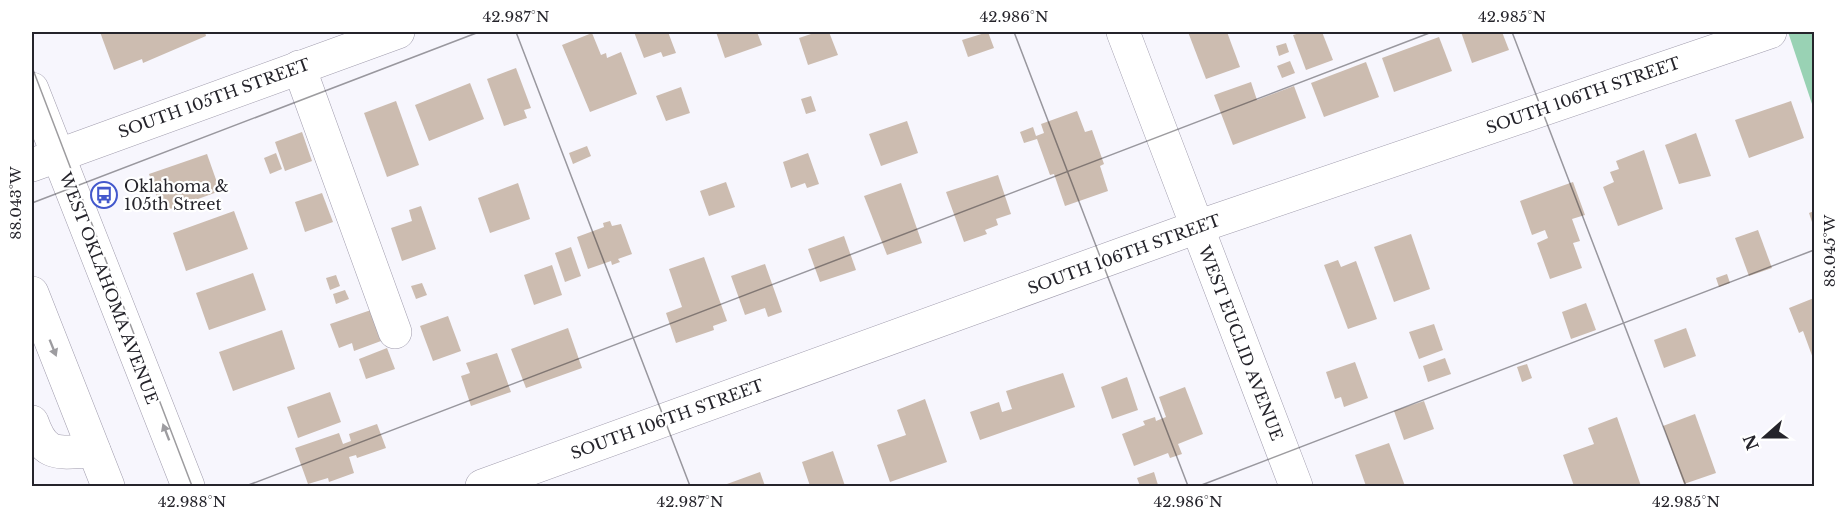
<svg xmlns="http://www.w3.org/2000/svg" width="1846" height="518" font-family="'Libre Baskerville',serif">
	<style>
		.park { fill: #99d2b4 }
		.building { fill: #ccbcb0 }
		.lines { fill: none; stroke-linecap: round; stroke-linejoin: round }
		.minor-casing { stroke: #a09cad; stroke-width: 34 }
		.major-casing { stroke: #a09cad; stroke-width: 34 }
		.minor { stroke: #fff; stroke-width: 33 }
		.major { stroke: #fff; stroke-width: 33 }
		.oneway { fill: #9d9ca0 }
		.ticks { fill: none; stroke: #25242b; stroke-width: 1.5; stroke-opacity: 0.45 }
		.labels { text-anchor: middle; stroke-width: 4.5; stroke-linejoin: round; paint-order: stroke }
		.street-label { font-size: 16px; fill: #25242b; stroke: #fff }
		.poi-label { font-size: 16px; fill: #25242b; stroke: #fff; text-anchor: start }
		.neatline { fill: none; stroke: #25242b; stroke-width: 2 }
		.ticks-label { font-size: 15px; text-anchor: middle; fill: #25242b }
	</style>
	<rect width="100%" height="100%" fill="#f7f6fd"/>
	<polygon class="park" points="1788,32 1814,32 1814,110"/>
	<g class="building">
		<polygon points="100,32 205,32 206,36 143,63 142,59 114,70"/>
		<polygon points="634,32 668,32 676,53 663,57 661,52 644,58"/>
		<polygon points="716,32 757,32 762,45 725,58"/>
		<polygon points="817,32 829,32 838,55 808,65 799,38"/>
		<polygon points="988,32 994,48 968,57 962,40"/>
		<polygon points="1188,32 1227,32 1240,67 1206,79"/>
		<polygon points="1303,32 1322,32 1333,60 1306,70 1293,35"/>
		<polygon points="1461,32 1502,32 1509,50 1472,63"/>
		<polygon points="592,33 601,55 606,53 607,58 621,52 637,94 590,112 562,45"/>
		<polygon points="1439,37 1452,71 1394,92 1382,58"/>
		<polygon points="1286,43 1289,52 1279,56 1276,46"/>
		<polygon points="1290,61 1295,73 1282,78 1277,66"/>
		<polygon points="1366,62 1379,97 1324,117 1311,83"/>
		<polygon points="516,68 531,108 524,110 527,118 504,126 487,79"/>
		<polygon points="1251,82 1257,100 1294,86 1306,118 1233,145 1214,95"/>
		<polygon points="470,83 484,119 429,141 415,105"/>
		<polygon points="681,87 690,113 666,121 656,96"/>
		<polygon points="811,96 816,111 806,114 801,99"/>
		<polygon points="396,101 419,165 387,177 364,113"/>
		<polygon points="1791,101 1804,138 1749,158 1735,120"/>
		<polygon points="1077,111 1085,132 1092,130 1104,164 1100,166 1108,191 1065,206 1054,174 1050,175 1037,139 1024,143 1020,132 1033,127 1036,136 1044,133 1041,124"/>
		<polygon points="907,121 918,153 881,166 869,134"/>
		<polygon points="302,132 312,161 285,171 275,142"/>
		<polygon points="1696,133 1711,176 1679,184 1665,145"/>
		<polygon points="587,146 591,156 573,164 569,153"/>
		<polygon points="1644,150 1663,209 1618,226 1603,187 1614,182 1610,172 1619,169 1616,161"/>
		<polygon points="276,153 282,169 270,174 264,158"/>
		<polygon points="808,153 819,184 807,188 805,183 791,188 783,162"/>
		<polygon points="207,154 220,191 162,212 149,174"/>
		<polygon points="998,175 1011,214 996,219 998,225 985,230 987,234 964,242 946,192"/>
		<polygon points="726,182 735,207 709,216 700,191"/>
		<polygon points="1573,182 1585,215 1572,219 1580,241 1573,243 1582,268 1550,279 1537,243 1548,238 1545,230 1532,235 1520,201"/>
		<polygon points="518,183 530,219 490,233 478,198"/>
		<polygon points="901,183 922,243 887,255 864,196"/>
		<polygon points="322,193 333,222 305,232 295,202"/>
		<polygon points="421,206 436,249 402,261 391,228 412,221 409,210"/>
		<polygon points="234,211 248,249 186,271 173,233"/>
		<polygon points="1814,211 1814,228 1809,213"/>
		<polygon points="610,221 612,226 621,224 632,254 618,259 620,262 612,265 611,261 588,269 577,237 604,227 603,223"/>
		<polygon points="1758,230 1772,268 1749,276 1735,238"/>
		<polygon points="1411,234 1430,289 1394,302 1374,247"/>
		<polygon points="844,236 856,270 820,282 808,249"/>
		<polygon points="571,247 581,276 565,282 555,253"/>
		<polygon points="704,257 727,321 713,326 714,330 676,343 666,313 682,307 669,269"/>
		<polygon points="1338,260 1341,267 1356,261 1377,319 1348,329 1324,265"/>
		<polygon points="765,264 782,312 768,317 765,308 745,315 731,276"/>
		<polygon points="552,265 562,295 534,305 524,275"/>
		<polygon points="253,273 266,310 209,330 196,293"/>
		<polygon points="1727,274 1730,283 1719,287 1716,278"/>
		<polygon points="336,275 340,286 330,290 326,278"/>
		<polygon points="422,283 427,295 416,299 411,286"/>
		<polygon points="345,290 349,299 336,304 333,294"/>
		<polygon points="1814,298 1814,361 1803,331 1799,333 1789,308"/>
		<polygon points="1586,303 1596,330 1571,339 1562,312"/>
		<polygon points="371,310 381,341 354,351 352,343 339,348 330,324"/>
		<polygon points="448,316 461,351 433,361 420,326"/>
		<polygon points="1434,324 1443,350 1419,359 1409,332"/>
		<polygon points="568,328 582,368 526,388 511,349"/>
		<polygon points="1686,328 1696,356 1664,368 1654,340"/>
		<polygon points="282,330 295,369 233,391 219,352"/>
		<polygon points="387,348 395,369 366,379 359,359"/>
		<polygon points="497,353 511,392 471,406 461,376 470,373 466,363"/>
		<polygon points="1445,358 1451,374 1428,382 1423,366"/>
		<polygon points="1355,362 1368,398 1344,407 1341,397 1335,399 1326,372"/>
		<polygon points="1527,364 1532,378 1522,382 1517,367"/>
		<polygon points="1063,373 1075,407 980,440 970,412 999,402 1002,412 1012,409 1006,391"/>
		<polygon points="1127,377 1138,410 1112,419 1101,387"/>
		<polygon points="1185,387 1203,434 1178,444 1182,454 1170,458 1168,453 1134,466 1122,434 1145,425 1143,421 1155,417 1156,421 1166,417 1159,397"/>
		<polygon points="330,392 341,422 298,438 287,407"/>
		<polygon points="925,399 947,462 890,482 877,445 906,435 897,410"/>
		<polygon points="1424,401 1434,429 1404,440 1394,411"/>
		<polygon points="1695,414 1716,473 1684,484 1663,426"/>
		<polygon points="1617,417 1641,486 1574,486 1563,455 1594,444 1588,428"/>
		<polygon points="377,424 386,448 357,458 356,455 349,457 354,473 329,482 328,478 308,484 295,448 339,433 343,444 351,441 349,434"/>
		<polygon points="1389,443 1405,486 1366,486 1355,455"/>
		<polygon points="833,451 845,486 810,486 802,462"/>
		<polygon points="760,472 765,486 728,486 727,484"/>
		<polygon points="1154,472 1158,485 1140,486 1137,478"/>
	</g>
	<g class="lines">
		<defs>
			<g id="minor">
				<polyline points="1123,32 1296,486"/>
				<polyline points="299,67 395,332"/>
				<polyline points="32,165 398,32"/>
				<path d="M32,422C45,459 59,452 94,451"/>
				<polyline points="482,486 1197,227 1770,32"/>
			</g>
			<g id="major">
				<polyline points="32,89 188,486"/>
				<polyline points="32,293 108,486"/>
			</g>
		</defs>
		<use href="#minor" class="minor-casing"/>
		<use href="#major" class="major-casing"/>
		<use href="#minor" class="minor"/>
		<use href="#major" class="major"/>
	</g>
	<defs><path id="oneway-solid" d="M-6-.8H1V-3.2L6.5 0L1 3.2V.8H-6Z" transform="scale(1.5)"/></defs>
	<g class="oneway">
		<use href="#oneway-solid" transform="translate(53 348) rotate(68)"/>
		<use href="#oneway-solid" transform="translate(166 432) rotate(-111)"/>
	</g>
	<path class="ticks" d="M516,32L690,486M1014,32L1188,486M1512,32L1686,486M32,67L192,486M32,203L479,32M246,486L1432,32M1199,486L1814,250"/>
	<defs>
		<symbol id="bus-ring" viewBox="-11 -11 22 22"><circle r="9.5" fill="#fff" stroke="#4358cc" stroke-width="1.5"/><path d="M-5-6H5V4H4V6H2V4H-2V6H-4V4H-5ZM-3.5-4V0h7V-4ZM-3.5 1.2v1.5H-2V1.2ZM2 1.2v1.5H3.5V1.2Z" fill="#4358cc"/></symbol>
	</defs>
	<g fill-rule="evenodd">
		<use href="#bus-ring" x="89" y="180" width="30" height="30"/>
	</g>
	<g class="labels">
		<g class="street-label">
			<text transform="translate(1583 95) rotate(-19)" y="6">SOUTH 106TH STREET</text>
			<text transform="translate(214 98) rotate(-20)" y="6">SOUTH 105TH STREET</text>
			<text transform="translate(1124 254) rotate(-20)" y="6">SOUTH 106TH STREET</text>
			<text transform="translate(109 288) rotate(69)" y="6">WEST OKLAHOMA AVENUE</text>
			<text transform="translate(1241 343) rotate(69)" y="6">WEST EUCLID AVENUE</text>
			<text transform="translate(667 419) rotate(-20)" y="6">SOUTH 106TH STREET</text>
		</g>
		<g class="poi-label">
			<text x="124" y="192">Oklahoma &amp;<tspan x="124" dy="18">105th Street</tspan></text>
		</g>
	</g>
	<rect width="1846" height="518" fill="none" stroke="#ffffff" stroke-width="66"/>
	<g transform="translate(1765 437) rotate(249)" stroke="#ffffff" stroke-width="4.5" paint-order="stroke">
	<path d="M0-4.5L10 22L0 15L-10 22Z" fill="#25242b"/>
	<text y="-9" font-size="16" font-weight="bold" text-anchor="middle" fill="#25242b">N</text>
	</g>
	<rect x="33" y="33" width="1780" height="452" class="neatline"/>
	<g class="ticks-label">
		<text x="516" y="22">42.987°N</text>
		<text x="1014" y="22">42.986°N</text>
		<text x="1512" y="22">42.985°N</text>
		<text transform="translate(16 203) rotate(-90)" y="5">88.043°W</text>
		<text transform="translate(1830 251) rotate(-90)" y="5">88.045°W</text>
		<text x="192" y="507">42.988°N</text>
		<text x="690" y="507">42.987°N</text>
		<text x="1188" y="507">42.986°N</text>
		<text x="1686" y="507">42.985°N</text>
	</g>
</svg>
